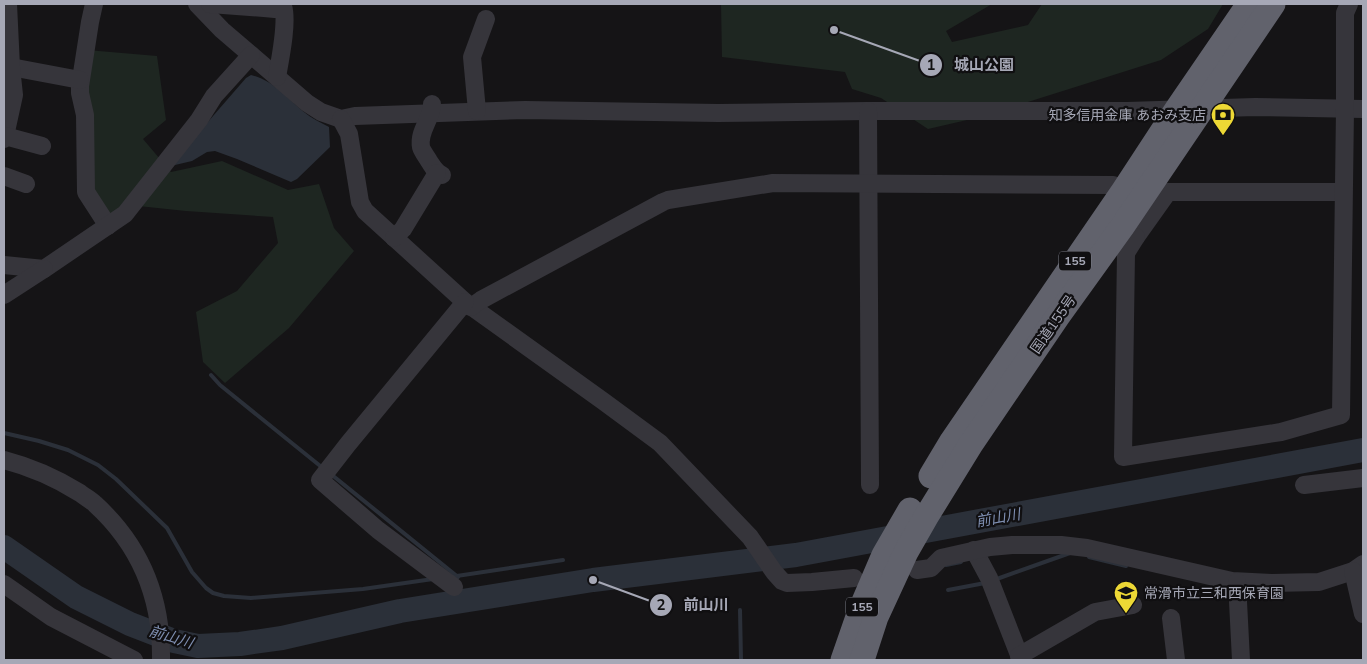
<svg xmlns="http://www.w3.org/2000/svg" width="1367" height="664" font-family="'Nunito Sans','Noto Sans JP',sans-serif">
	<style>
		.green { fill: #1e2621 }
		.water { fill: #2b3039 }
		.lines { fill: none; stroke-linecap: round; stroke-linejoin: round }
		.stream { stroke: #2b3039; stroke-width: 4 }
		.river { stroke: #2b3039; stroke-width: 24 }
		.minor { stroke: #36353b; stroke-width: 18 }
		.highway { stroke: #61626c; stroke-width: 25 }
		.labels { text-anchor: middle; stroke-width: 4.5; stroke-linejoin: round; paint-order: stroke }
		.shield { fill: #100f11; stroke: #797a84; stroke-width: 1 }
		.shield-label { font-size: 12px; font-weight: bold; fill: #a6a8b6 }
		.poi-label { font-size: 14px; fill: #a6a8b6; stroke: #100f11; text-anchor: end }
		.street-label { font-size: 14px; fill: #a6a8b6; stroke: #100f11 }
		.water-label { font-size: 15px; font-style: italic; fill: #7e8eb0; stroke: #100f11 }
		.leader { fill: none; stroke: #a6a8b6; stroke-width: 2 }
		.callout-dot { fill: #a6a8b6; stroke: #100f11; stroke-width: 2 }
		.mark-label { font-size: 15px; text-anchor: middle; font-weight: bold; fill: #111 }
		.callout-label { font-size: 15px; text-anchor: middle; font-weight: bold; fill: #a6a8b6; stroke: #100f11; stroke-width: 4.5; stroke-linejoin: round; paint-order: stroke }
	</style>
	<rect width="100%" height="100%" fill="#151416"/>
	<g class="green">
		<polygon points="721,4 992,4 946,31 952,42 1028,25 1042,4 1223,4 1208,29 1161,60 980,117 928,129 881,98 852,89 845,72 722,57"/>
		<polygon points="87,50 157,56 166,120 143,139 171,172 222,161 288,190 319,184 334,228 354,251 289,328 225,383 203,362 196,312 237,291 278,243 273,217 186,211 129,205 109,217 93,192"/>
	</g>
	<path class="water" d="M251,75C273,80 287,98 304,112C311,118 320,122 329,127L330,147L297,179L291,182L237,159L215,151L207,152L192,161L175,165L174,161L246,78Z"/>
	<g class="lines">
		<g class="stream">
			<polyline points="211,375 220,385 324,469"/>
			<polyline points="4,433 39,441 68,450 98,465 116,479 167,528 192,572 206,588 213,593 224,596 251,598 363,589 433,579"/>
			<polyline points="332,475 458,577"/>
			<polyline points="1089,557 1126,566"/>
			<polyline points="946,565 961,562"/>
			<polyline points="450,577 563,560"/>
			<polyline points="994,580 1070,553"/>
			<polyline points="948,590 985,583"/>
			<polyline points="740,610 741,660"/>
		</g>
		<polyline class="river" points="4,547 76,597 130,624 174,641 198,646 240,644 282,638 400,611 593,580 796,555 1363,450"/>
		<g class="minor">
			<polyline points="94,4 90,22 80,86 80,93 85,115 86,192 108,226"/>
			<polyline points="197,4 222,30 307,103 321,112 341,119 355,116 525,110 718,113 868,111 1127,111 1255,107 1363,109"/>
			<path d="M210,4L264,8L275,9L283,6C288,22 280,60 277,77"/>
			<polyline points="11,67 80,80"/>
			<path d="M432,104C432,119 418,131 421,147C422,151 426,156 429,161C433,167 435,172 442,175"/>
			<polyline points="477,111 472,57 486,19"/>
			<polyline points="868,111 870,485"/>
			<polyline points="341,119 349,134 360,202 365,211 465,302 603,401 660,443 750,537 774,572 782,581 787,583 812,582 854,578"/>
			<polyline points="5,136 14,95 11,67 8,4"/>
			<polyline points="4,139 5,136 42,146"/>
			<polyline points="4,176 26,184"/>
			<polyline points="1127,231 1136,237 1168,192 1343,192"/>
			<polyline points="1136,237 1126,253 1123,457 1281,432 1341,415 1345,109 1345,13 1349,4"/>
			<polyline points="394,238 403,229 437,173"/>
			<polyline points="4,265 44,269 125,214 199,120 214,96 251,55"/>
			<polyline points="4,295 44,269"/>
			<polyline points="471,307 481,300 663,202 668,200 773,183 1113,185 1124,190"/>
			<path d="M4,460C31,467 56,478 80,493C85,497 91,500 95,504C141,546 162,599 161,660"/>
			<polyline points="1304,485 1363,478"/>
			<polyline points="974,550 989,578 1021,660"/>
			<polyline points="917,570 931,568 941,558 990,547 1012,545 1061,545 1087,548 1232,581 1272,583 1319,582 1353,571 1363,564"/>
			<polyline points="1353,571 1363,614"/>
			<polyline points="1237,582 1241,660"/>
			<polyline points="4,584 51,617 134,660"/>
			<polyline points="454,587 378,530 320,480 348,444 465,302"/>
			<polyline points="1171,618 1176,660"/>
			<polyline points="1019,656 1095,612 1133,605"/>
		</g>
		<g class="highway">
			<polyline points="931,476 952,441 1124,190 1177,109 1249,4"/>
			<polyline points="843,660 860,611 884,555 910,510"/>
			<polyline points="862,660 876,617 906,552 926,517 971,444 1058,316 1122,227 1273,4"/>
		</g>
	</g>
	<defs>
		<symbol id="bank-pin" viewBox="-11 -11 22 30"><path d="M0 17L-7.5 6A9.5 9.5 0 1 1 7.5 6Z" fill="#edd835" stroke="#100f11"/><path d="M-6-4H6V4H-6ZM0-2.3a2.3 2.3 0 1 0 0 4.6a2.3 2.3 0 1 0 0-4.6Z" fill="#111"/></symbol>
		<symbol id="school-pin" viewBox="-11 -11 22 30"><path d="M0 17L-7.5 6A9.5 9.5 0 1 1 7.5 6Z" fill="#edd835" stroke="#100f11"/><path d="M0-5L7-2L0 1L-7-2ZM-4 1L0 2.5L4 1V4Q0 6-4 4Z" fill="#111"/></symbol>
	</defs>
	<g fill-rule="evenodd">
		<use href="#bank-pin" x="1209" y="101" width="28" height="38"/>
		<use href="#school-pin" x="1112" y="579" width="28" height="38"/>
	</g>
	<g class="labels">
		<g class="shield">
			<rect x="1059" y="251.5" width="32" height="19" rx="4"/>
			<rect x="846" y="597.5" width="32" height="19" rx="4"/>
		</g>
		<g class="shield-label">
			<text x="1075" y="265">155</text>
			<text x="862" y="611">155</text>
		</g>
		<g class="poi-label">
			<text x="1206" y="120">知多信用金庫 あおみ支店</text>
			<text x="1144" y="598" text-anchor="start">常滑市立三和西保育園</text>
		</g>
		<g class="street-label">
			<text transform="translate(1053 324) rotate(-55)" y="5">国道155号</text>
		</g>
		<g class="water-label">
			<text transform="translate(998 518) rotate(-10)" y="5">前山川</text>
			<text transform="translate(171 637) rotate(17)" y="5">前山川</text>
		</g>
	</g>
	<path class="leader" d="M834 30L931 65M593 580L661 605"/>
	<g class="callout-dot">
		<circle cx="834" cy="30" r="5"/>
		<circle cx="593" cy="580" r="5"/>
		<circle cx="931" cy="65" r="12"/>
		<circle cx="661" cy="605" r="12"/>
	</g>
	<g class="mark-label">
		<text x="931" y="70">1</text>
		<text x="661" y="610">2</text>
	</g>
	<g class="callout-label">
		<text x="984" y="70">城山公園</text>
		<text x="706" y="610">前山川</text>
	</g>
	<rect width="1367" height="664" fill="none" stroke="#a6a8b6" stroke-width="10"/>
</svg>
